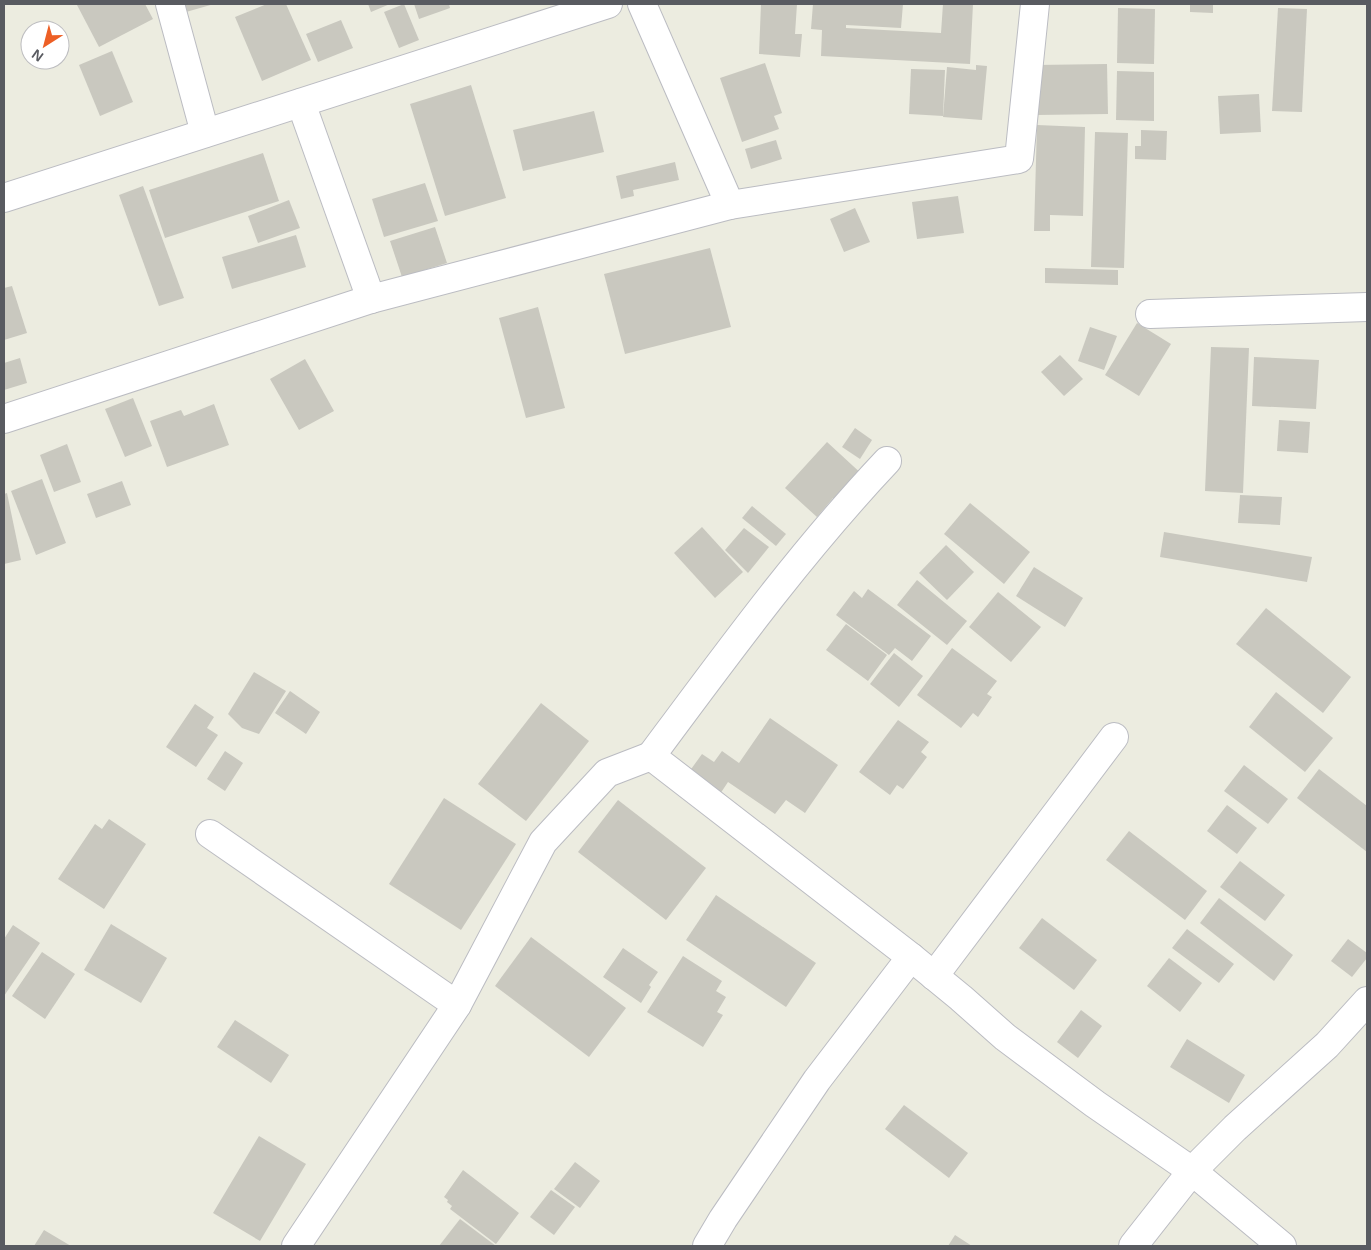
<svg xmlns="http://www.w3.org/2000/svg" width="1371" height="1250" font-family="Arial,sans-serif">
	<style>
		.building { fill: #c9c8bf }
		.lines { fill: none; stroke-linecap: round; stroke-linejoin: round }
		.minor-casing { stroke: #bbbcc2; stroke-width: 30 }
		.minor { stroke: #fff; stroke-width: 28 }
	</style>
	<rect width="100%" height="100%" fill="#ecece0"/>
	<g class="building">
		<polygon points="79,4 145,4 153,19 99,47 77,5"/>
		<polygon points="176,4 214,4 179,14"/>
		<polygon points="267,4 286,4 311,60 262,81 235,17"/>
		<polygon points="368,4 390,4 371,12"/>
		<polygon points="404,4 419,40 399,48 384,12"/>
		<polygon points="414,4 449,4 450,8 419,19"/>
		<polygon points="761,4 797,4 795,34 802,34 800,57 759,54"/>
		<polygon points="813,4 903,4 901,28 846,25 846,28 941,33 943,4 973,4 970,64 821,56 822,30 811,29"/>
		<polygon points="1190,4 1213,4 1213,13 1190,12"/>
		<polygon points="1118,8 1155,9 1154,64 1117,63"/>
		<polygon points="1278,8 1307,9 1302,112 1272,111"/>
		<polygon points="341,20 353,48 318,62 306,34"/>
		<polygon points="112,51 133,102 100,116 79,65"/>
		<polygon points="765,63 782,113 774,116 779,129 742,142 720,78"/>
		<polygon points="1107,64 1108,114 1037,115 1036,65"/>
		<polygon points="976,65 987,66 982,120 943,117 947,67 976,70"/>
		<polygon points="911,69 945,70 943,116 909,114"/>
		<polygon points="1117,71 1154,72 1154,121 1116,120"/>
		<polygon points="471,85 506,198 445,216 410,104"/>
		<polygon points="1259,94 1261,132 1220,134 1218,96"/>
		<polygon points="594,111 604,152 523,171 513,130"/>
		<polygon points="1037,125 1085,127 1083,216 1050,215 1050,231 1034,231"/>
		<polygon points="1141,130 1167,131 1166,160 1135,159 1135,146 1141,146"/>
		<polygon points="1095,132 1128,133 1124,268 1091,267"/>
		<polygon points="776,140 782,159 751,169 745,149"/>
		<polygon points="263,153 279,201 165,238 149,190"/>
		<polygon points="675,162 679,180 633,190 634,196 621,199 616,176"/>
		<polygon points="425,183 438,221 384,237 372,199"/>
		<polygon points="143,186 184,298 159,306 119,195"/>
		<polygon points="958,196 964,233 917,239 912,202"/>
		<polygon points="289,200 300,228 258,243 248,216"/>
		<polygon points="855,208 870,242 844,252 830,219"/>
		<polygon points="435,227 447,263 402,277 390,241"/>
		<polygon points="296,235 306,267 232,289 222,257"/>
		<polygon points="710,248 731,327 625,354 604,274"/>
		<polygon points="1045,268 1118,270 1118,285 1045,283"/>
		<polygon points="12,286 27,333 4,340 4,288"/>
		<polygon points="538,307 565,408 526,418 499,318"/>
		<polygon points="1137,323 1171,344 1139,396 1105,375"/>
		<polygon points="1090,327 1117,336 1104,370 1078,361"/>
		<polygon points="1211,347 1249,348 1243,493 1205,491"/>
		<polygon points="1060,355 1083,379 1064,396 1041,372"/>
		<polygon points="1254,357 1319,360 1316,409 1252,406"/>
		<polygon points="20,358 27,383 4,390 4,363"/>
		<polygon points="305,359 334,411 299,430 270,379"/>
		<polygon points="133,398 152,446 125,457 105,409"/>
		<polygon points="214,404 229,445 167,467 150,421 181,410 184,416"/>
		<polygon points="1279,420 1310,422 1308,453 1277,451"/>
		<polygon points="855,428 872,440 860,459 842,447"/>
		<polygon points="827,442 865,477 840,504 833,498 817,517 785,488"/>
		<polygon points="67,444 81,482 54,492 40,455"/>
		<polygon points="42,479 66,543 36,555 11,491"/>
		<polygon points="122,481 131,505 96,518 87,494"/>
		<polygon points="7,493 21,560 4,564 4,494"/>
		<polygon points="1240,495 1282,497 1280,525 1238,523"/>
		<polygon points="970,503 1030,552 1004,584 944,534"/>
		<polygon points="752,506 786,534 776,546 742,518"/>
		<polygon points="702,527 743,572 715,598 674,553"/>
		<polygon points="744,528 769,547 748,573 725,550"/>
		<polygon points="1164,532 1312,557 1307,582 1160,557"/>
		<polygon points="946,545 974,572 947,600 919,573"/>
		<polygon points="1034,567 1083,598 1065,627 1016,596"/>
		<polygon points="917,580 967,621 947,645 897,605"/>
		<polygon points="868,589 931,636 912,661 895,648 889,655 836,615 854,591 862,598"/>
		<polygon points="998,592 1041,627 1011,662 969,627"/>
		<polygon points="1266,608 1351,677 1323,713 1236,644"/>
		<polygon points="846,624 887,655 868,681 826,650"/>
		<polygon points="952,648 997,681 987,694 992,697 978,717 973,713 961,728 917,695"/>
		<polygon points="894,653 923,676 899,707 870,684"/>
		<polygon points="254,672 286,691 259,734 242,728 228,714"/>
		<polygon points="290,691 320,712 306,734 275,713"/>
		<polygon points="1276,692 1333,738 1305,772 1249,727"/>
		<polygon points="541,703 589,741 526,821 478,784"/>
		<polygon points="195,704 214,717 207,728 218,735 196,767 166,747"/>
		<polygon points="770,718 838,765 805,813 786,800 775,814 728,782 720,794 689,772 702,754 714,762 722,751 739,763"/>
		<polygon points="898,720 929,742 921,752 927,757 903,789 897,785 890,795 859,772"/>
		<polygon points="225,751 243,763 225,791 207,779"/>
		<polygon points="1244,765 1288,799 1268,824 1224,791"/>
		<polygon points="1319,769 1367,806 1367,852 1297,798"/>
		<polygon points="444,798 516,844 461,930 389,884"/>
		<polygon points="618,800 706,868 666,920 578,852"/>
		<polygon points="1227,805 1257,828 1237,854 1207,831"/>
		<polygon points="109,819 146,844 104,909 58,879 95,824 102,829"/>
		<polygon points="1129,831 1207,891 1185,920 1106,860"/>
		<polygon points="1240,861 1285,895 1265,921 1220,887"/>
		<polygon points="716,895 816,963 786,1007 686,940"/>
		<polygon points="1219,898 1293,955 1274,981 1200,923"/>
		<polygon points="1042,918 1097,960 1074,990 1019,948"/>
		<polygon points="111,924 167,958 141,1003 84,970"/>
		<polygon points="13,925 40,943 4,996 4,939"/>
		<polygon points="1187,929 1234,964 1219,983 1172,948"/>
		<polygon points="531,937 626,1008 589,1057 495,986"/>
		<polygon points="1348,939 1367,953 1367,958 1352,977 1331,961"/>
		<polygon points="623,948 658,972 649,985 651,987 641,1003 603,977"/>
		<polygon points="42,952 75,974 45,1019 12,996"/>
		<polygon points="683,956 722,981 716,991 726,997 717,1012 723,1015 703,1047 647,1012"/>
		<polygon points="1169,958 1202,983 1180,1012 1147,986"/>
		<polygon points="1081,1010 1102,1026 1078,1058 1057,1042"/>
		<polygon points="235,1020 289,1055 271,1083 217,1047"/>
		<polygon points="1187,1039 1245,1075 1229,1103 1170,1067"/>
		<polygon points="904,1105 968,1153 949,1178 885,1129"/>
		<polygon points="259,1136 306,1164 260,1241 213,1213"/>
		<polygon points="575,1162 600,1181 580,1208 554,1189"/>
		<polygon points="463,1170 519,1213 496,1244 450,1209 452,1206 447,1202 448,1200 444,1197"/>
		<polygon points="551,1190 575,1207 554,1235 530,1217"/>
		<polygon points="460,1219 496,1246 439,1246"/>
		<polygon points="44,1230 71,1246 34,1246"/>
		<polygon points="955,1235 972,1246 948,1246"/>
	</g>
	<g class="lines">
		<defs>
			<g id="minor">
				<polyline points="170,4 205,133"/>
				<polyline points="642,4 730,205"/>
				<polyline points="301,103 371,299"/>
				<polyline points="4,198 608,4"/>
				<polyline points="1150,314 1367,307"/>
				<polyline points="4,419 371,299 730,205 1019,159 1035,4"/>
				<path d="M651,756C726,655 801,552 887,461"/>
				<polyline points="210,834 457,1005"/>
				<polyline points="934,976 1114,737"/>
				<polyline points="296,1246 457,1005 543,842 607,773 651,756 911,957 961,998 1005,1037 1095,1104 1192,1171 1282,1246"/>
				<polyline points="707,1246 723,1219 817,1080 911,957"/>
				<polyline points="1133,1246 1192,1171 1235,1128 1327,1045 1367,1001"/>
			</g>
		</defs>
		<use href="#minor" class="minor-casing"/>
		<use href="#minor" class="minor"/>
	</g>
	<rect width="1371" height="1250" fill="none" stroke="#595b61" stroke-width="10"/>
	<g transform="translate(45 45) rotate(216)"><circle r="24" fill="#ffffff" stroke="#bdbdc0"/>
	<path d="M0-4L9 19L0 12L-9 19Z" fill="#ed5f25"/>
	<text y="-8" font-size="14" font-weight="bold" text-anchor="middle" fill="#595b61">N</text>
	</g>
</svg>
